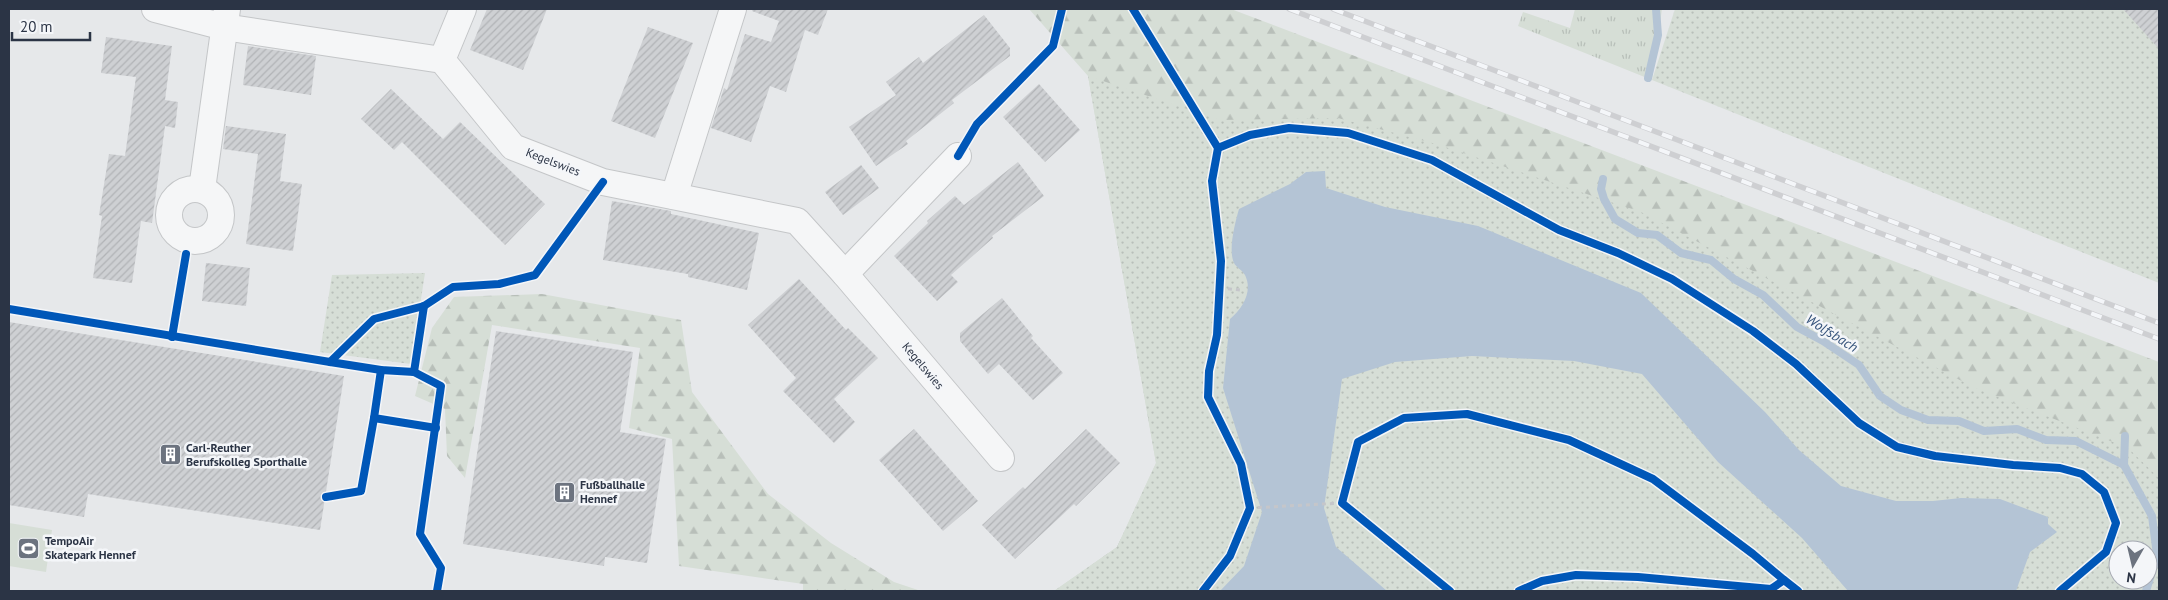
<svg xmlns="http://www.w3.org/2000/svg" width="2168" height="600" font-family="'PT Sans',sans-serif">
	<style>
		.grass { fill: url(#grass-tufts) }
		.forest { fill: url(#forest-firs) }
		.park { fill: url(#park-dots); fill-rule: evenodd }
		.pitch { fill: #d6ded6 }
		.water { fill: #b4c4d5 }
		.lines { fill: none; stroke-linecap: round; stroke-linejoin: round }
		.stream { stroke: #b4c4d5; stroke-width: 8 }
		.building { fill: url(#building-hatch) }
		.minor-casing { stroke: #c4c6c8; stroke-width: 28 }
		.path { stroke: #c5c6ca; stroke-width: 3; stroke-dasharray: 4 4; stroke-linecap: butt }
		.minor { stroke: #f5f6f7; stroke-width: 26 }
		.rail-casing { stroke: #cecfd2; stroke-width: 5.5 }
		.rail { stroke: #f4f6f9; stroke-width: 4; stroke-dasharray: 11; stroke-linecap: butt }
		.cycleway-casing { stroke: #f4f6f9; stroke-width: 11 }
		.cycleway { stroke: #0057b8; stroke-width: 8 }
		.labels { text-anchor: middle; stroke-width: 5; stroke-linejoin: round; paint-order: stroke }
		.street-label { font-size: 12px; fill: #2b3445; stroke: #f4f6f9 }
		.poi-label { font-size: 12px; font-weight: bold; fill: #2b3445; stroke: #f4f6f9; text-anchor: start }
		.water-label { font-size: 14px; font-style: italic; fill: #34527a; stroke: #f4f6f9 }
	</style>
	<defs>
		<pattern id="grass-tufts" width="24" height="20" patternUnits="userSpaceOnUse" patternTransform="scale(1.25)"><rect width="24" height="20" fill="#d6ded6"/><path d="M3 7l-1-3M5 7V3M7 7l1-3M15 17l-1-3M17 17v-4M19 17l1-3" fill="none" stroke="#b8bfb9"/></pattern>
		<pattern id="forest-firs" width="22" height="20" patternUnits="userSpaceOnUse" patternTransform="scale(1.25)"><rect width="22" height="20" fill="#d6ded6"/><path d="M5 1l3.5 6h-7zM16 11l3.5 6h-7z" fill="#b8bfb9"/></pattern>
		<pattern id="park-dots" width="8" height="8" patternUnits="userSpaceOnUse" patternTransform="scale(1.25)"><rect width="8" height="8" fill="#d6ded6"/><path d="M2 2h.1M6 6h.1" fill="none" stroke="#b8bfb9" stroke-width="1.8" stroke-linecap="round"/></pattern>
		<pattern id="building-hatch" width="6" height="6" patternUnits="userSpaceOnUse" patternTransform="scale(1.25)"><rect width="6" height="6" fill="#ced0d3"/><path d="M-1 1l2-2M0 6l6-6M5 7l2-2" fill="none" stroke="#b1b3b6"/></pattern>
	</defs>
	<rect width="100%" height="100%" fill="#e6e8ea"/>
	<polygon class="grass" points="1575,9 1662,9 1652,80 1518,26 1523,12 1570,28"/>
	<g class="forest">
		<polygon points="1029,9 1231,9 2159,362 2159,549 2118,550 1262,512 1054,591 1117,547 1156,463 1088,76"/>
		<polygon points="542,294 681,320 692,392 768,494 831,543 894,582 921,591 803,591 803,584 679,566 672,439 629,428 640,348 492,325 465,478 447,456 445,409 415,396 432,328 454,297"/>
	</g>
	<g class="park">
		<polygon points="1675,9 2159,9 2159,283 1652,80"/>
		<path d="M1088,76L1220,120L1338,118L1436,144L1641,212L1975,388L2128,448L2159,478V591H1054L1117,547L1156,463ZM2118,550H2148V580H2118Z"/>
		<polygon points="425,273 411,364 320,352 332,275"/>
	</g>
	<polygon class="pitch" points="9,523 52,530 46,572 9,566"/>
	<path class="water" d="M1325,171L1326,188L1385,207L1478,226L1641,293L1765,412L1799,450L1841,486L1896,501H1933L1961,498L2000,499L2048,517V524L2057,532L2030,552L2016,591H1848L1802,538L1718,462L1642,374L1574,361L1472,356L1395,362L1342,379L1324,508L1336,547L1387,591H1220L1244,566L1262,512L1223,388L1230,319C1243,308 1253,291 1245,275C1242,270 1236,267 1234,263C1228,250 1235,223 1239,209L1290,184L1306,172Z"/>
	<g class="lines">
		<g class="stream">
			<polyline points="1648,78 1658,35 1656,9"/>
			<polyline points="1603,179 1601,189 1604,199 1615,219 1638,233 1657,235 1681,253 1711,260 1734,279 1763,295 1797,327 1823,341 1859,365 1880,396 1901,410 1928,420 1959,421 1984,431 2017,429 2046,440 2076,441 2124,465 2152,516 2157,555 2146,591"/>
			<polyline points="2124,465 2125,436"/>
		</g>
	</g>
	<g class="building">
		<polygon points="487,9 547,9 523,70 470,50"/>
		<polygon points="753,9 828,9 818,35 805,30 786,92 770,86 751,142 711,128 724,88 727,90 745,34 771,42 779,21 752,11"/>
		<polygon points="2123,9 2159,9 2159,49"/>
		<polygon points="984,15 1010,48 1010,56 952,100 954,103 906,141 908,144 876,166 849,127 896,95 886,82 919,57 923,63"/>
		<polygon points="648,27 693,43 655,138 611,121"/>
		<polygon points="106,37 172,46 165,100 178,102 175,128 165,126 152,223 141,221 132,283 93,278 102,216 99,215 109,154 125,156 136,77 101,73"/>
		<polygon points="248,46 316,56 311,95 243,85"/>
		<polygon points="1039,84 1080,130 1045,162 1003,117"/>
		<polygon points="391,89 443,139 460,122 545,204 505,245 402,142 394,150 361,119"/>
		<polygon points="226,126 286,134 280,181 302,184 293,251 246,244 258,154 223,149"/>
		<polygon points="1018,162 1044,196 992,236 993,238 951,275 958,282 937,301 894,256 928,223 927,221 955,196 964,205"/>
		<polygon points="861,165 879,188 843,215 825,192"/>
		<polygon points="612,201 671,211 671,214 759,233 747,290 688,277 688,274 603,260"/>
		<polygon points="206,263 250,268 246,306 202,301"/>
		<polygon points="799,279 846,330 848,328 878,358 834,399 855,422 834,443 783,391 796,378 748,325"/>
		<polygon points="1002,298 1033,336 1031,338 1063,373 1033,400 999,364 988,374 960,341 960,333"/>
		<polygon points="9,322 344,376 320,530 88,494 84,517 9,505"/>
		<polygon points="496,331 633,352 620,432 666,439 647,563 605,557 604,566 463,544"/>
		<polygon points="914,429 978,501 943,531 879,460"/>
		<polygon points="1086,429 1120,463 1076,506 1074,504 1015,559 982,525 1023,487 1025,489"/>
	</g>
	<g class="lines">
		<defs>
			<g id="minor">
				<polyline points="155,9 224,27 442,60 513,147 603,182 797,221 845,274 1001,458"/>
				<polyline points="442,60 463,9"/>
				<circle cx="195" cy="215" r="26"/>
				<polyline points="202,189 227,9"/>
				<polyline points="674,196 733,9"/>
				<polyline points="845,274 958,156"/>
			</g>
		</defs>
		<use href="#minor" class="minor-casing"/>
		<g class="path">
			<polyline points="1220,288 1240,290"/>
			<polyline points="1250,508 1342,503"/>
		</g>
		<use href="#minor" class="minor"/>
		<defs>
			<g id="rail">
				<polyline points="1289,9 2159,339"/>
				<polyline points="1333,9 2159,323"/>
			</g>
		</defs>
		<use href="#rail" class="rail-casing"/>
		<use href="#rail" class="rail"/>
		<defs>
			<g id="cycleway">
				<polyline points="1133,9 1218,148 1212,181 1221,261 1217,335 1209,371 1208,397 1241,464 1250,508 1230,556 1203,591"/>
				<polyline points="1218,148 1250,135 1289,128 1348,133 1432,160 1559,230 1618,253 1672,279 1753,331 1796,364 1859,423 1897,447 1935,456 2013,465 2060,468 2082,474 2104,492 2116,523 2106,552 2060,591"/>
				<polyline points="958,156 977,124 1053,46 1062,9"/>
				<polyline points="9,309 330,362 381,370 414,372 441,386 420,534 441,568 437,591"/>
				<polyline points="172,337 186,254"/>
				<polyline points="330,362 374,319 424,306 453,287 499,284 535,275 603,182"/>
				<polyline points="381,370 374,418 436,428"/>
				<polyline points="414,372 424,306"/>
				<polyline points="326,497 361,491 374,418"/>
				<polyline points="1450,591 1342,503 1358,442 1404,418 1467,414 1569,440 1653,479 1753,554 1784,580"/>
				<polyline points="1519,591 1542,581 1576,575 1638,577 1771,589 1784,580 1798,591"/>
			</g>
		</defs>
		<use href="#cycleway" class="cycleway-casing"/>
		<use href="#cycleway" class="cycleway"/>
	</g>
	<defs>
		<symbol id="building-square" viewBox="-11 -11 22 22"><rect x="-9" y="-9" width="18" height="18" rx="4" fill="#6c737f" stroke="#f4f6f9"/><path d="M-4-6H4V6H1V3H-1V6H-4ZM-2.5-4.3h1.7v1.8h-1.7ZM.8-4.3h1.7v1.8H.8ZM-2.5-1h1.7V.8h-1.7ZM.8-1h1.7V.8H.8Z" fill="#fff"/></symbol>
		<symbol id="stadium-square" viewBox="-11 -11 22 22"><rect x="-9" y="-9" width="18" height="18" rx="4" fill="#6c737f" stroke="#f4f6f9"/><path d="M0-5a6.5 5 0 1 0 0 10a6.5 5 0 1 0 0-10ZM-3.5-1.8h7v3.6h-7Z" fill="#fff"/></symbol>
	</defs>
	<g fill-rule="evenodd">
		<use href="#building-square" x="158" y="442" width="25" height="25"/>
		<use href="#building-square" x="552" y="480" width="25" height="25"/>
		<use href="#stadium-square" x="16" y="536" width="25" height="25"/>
	</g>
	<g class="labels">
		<g class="street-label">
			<text transform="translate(553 162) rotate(21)" y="4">Kegelswies</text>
			<text transform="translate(923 366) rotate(50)" y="4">Kegelswies</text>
		</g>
		<g class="poi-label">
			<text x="186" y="452">Carl-Reuther<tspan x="186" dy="14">Berufskolleg Sporthalle</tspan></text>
			<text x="580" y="489">Fußballhalle<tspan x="580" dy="14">Hennef</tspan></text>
			<text x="45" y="545">TempoAir<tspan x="45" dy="14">Skatepark Hennef</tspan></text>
		</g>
		<g class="water-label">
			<text transform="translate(1832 333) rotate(32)" y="5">Wolfsbach</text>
		</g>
	</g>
	<rect width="2168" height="600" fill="none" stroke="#2b3445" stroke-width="20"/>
	<g transform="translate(2133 565) rotate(188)"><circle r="24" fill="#f4f6f9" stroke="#a4a8b1"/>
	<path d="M0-4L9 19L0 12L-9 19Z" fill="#6c737f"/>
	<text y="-8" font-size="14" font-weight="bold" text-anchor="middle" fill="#2b3445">N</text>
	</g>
	<path d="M12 32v8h78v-8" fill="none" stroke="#2b3445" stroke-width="2.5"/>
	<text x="20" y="32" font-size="15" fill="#2b3445" stroke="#f4f6f9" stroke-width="4" paint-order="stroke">20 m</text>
</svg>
